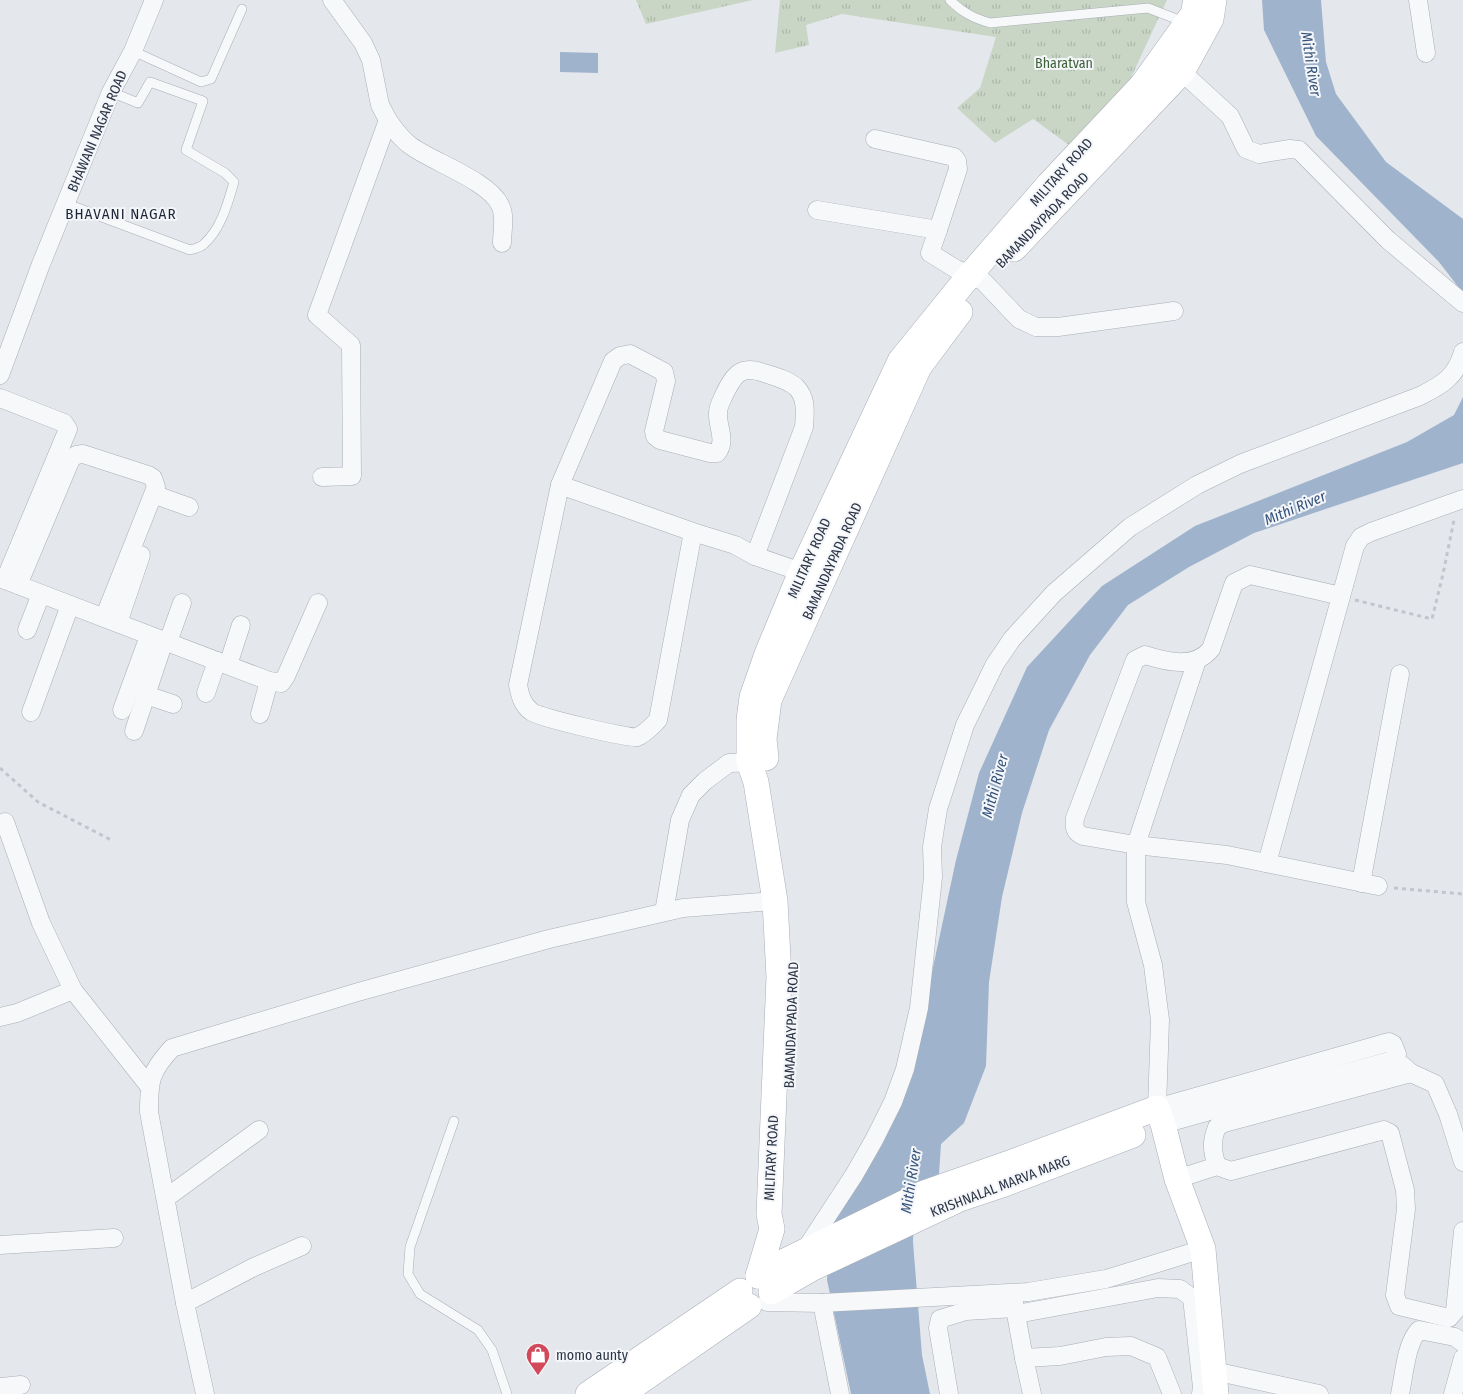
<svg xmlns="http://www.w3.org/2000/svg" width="1463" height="1394" font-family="'Fira Sans Condensed',sans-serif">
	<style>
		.park { fill: url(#park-tufts) }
		.water { fill: #9fb4cc }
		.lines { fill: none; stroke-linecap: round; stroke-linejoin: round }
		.lane-casing { stroke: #a9aeb7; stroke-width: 10 }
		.street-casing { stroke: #a9aeb7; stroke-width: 19 }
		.secondary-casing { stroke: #a9aeb7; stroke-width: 26 }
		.path { stroke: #c2c5cb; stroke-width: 3; stroke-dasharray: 4 4; stroke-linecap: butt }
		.lane { stroke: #f7f8fa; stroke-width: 9 }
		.street { stroke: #f7f8fa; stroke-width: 18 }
		.secondary { stroke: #fff; stroke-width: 25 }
		.labels { text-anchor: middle; stroke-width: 4; stroke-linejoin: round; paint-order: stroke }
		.park-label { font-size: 14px; fill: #3f6138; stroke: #f4f6f9 }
		.street-label { font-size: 14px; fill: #2b3445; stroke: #f4f6f9 }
		.poi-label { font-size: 14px; fill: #2b3445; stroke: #f4f6f9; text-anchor: start }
		.water-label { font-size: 15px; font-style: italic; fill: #34527a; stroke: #f4f6f9 }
		.neighbourhood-label { font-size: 15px; letter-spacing: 1px; fill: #1d2536; stroke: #f4f6f9 }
	</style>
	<defs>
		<pattern id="park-tufts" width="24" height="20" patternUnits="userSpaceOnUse" patternTransform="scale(1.25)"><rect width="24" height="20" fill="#c9d6c5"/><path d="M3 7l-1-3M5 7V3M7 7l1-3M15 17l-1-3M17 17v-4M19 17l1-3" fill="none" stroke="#adb8ab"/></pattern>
	</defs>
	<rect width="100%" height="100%" fill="#e4e7ec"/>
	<g class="park">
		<polygon points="636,0 753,0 646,24"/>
		<polygon points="780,0 1167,0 1128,84 1076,150 1033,119 995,143 957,108 980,88 996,37 842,14 806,25 809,45 775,53"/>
	</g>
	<g class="water">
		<polygon points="1262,0 1321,0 1326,62 1336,94 1386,162 1463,219 1463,293 1439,262 1316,136 1264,30"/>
		<polygon points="560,52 598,53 598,73 560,72"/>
		<polygon points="1463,397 1463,463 1254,533 1189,567 1128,605 1090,655 1049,730 1022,813 1002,897 989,982 986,1066 964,1123 941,1144 939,1174 915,1186 913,1242 922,1355 930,1394 851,1394 827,1280 830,1222 906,1093 956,860 979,773 1027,667 1102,586 1195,526 1407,442 1454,415"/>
	</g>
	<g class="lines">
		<defs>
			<g id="lane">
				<path d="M950,0C962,12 973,18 990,23L1148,8L1184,22"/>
				<polyline points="133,51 201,82 211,79 242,9"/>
				<path d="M67,204L190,250C194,249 201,247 204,244C221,229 228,203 234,182L225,173L186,150L203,101L150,82L138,103L111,92"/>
				<polyline points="454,1121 410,1247 408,1274 420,1294 478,1330 492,1350 507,1394"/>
			</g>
			<g id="street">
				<polyline points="1418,0 1426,53"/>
				<polyline points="1182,72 1230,116 1246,149 1259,154 1290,149 1299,150 1388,240 1463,303"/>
				<path d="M388,120C395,130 401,139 411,146C433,162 489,181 500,205C506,216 502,231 502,243"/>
				<polyline points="875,139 954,157 957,161 958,169 938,230"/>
				<polyline points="817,210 938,230 930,253 956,269 983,281 1019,319 1036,327 1058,327 1174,311"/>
				<polyline points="0,375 41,264 111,92 133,51 154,0"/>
				<polyline points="0,398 64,423 68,429 5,580"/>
				<polyline points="322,477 352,476 351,345 317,315 388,120 380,105 371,60 363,43 332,0"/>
				<path d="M560,485L613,361L620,356L630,354L664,372L666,381L654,431L655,436L660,440L710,453H717C727,441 717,426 718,413C718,406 722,400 724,395C733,377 739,365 761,372C773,376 787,379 796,387C807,398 805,412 804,427L755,556"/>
				<polyline points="161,497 189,507"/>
				<path d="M693,532L658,720C652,726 645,734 637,737C630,739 538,717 532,712C522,705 520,695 518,685L560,485L693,532L735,545L755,556L810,575"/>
				<polyline points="0,578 269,681 281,683 286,676 318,603"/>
				<polyline points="18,585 71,459 76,455 83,454 148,475 153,478 156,487 104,618"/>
				<polyline points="118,623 141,555"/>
				<polyline points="27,630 41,594"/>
				<polyline points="168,642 182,603"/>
				<polyline points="1197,660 1136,845 1227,855 1378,886"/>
				<polyline points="228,665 241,625"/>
				<polyline points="206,693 217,661"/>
				<polyline points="146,695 173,704"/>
				<polyline points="122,710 149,636"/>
				<polyline points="31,712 70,605"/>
				<polyline points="260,714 269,681"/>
				<polyline points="134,731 164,641"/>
				<polyline points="5,822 41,923 73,990 149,1086"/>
				<polyline points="1267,863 1355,546 1361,537 1371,532 1463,499"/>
				<polyline points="1361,883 1400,674"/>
				<polyline points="664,912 680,820 691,795 705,781 729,763 761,762"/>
				<polyline points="0,1017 17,1013 73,990"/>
				<polyline points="1402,1065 1411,1073 1435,1084 1448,1114 1463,1162"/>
				<path d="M1163,1124L1393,1060L1397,1054L1393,1044L1389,1042L1157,1108L1160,1020L1153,965L1136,902V845L1083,836C1074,832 1074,827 1075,818L1135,660L1145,655C1167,662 1195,669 1211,649L1234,583L1250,575L1341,596"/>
				<path d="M1217,1166C1212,1151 1211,1142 1217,1127L1224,1123L1411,1073"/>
				<polyline points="1177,1179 1217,1166 1231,1171 1384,1130 1390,1133 1405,1190 1406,1209 1395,1295 1399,1306 1449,1318 1455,1311 1463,1231"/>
				<polyline points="166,1198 259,1130"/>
				<polyline points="0,1245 114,1238"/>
				<path d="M805,1250L854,1175L874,1140L893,1102L905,1069L919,1008L933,877L932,847L938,809L965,725L995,664L1012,639L1054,593L1130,527L1197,485L1240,464L1420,396C1442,385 1456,377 1463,352"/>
				<polyline points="767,1302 822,1303 1028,1292 1106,1279 1203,1249"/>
				<polyline points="185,1303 254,1267 302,1246"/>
				<polyline points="822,1303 840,1394"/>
				<polyline points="1014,1303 1024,1358 1060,1356 1106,1347 1131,1346 1157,1357 1172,1394"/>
				<polyline points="1017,1314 1158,1288 1180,1289 1192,1298 1202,1387 1201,1394"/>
				<polyline points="1024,1358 1032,1394"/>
				<polyline points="1214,1371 1319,1394"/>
				<polyline points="0,1387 21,1385"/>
				<path d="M205,1394L185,1303L149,1112C149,1080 150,1072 172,1048L358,992L549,939L683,908L775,901"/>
				<polyline points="949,1394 938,1328 940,1319 966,1311 1015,1308"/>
				<path d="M1400,1394C1404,1376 1406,1343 1419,1330L1455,1337L1463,1343"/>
				<polyline points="1453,1394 1463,1358"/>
			</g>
			<g id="secondary">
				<polyline points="1014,249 1182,72 1211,19 1214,0"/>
				<polyline points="766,758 764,739 769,700 919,367 960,312"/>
				<polyline points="758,1276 772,1229 769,1214 779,977 775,901 756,782 749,762 749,720 752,697 767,654 801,572 900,361 969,276 1049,184 1142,85 1193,14 1196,0"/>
				<polyline points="758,1276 785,1261 924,1193 1015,1161 1157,1108 1163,1124 1177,1179 1203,1249 1216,1394"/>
				<polyline points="771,1292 813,1268 960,1199 1002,1185 1133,1135"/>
				<polyline points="588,1394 740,1291"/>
				<polyline points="622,1394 749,1306"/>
			</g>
		</defs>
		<use href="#lane" class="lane-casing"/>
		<use href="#street" class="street-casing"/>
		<use href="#secondary" class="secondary-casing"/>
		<g class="path">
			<polyline points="1355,600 1432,619 1443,574 1454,520"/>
			<polyline points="0,768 38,802 113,841"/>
			<polyline points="1394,888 1463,894"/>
		</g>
		<use href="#lane" class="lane"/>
		<use href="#street" class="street"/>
		<use href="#secondary" class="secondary"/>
	</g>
	<defs>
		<symbol id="shop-pin" viewBox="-11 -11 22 30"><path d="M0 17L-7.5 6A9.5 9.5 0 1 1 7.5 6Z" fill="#d1495b" stroke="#f4f6f9"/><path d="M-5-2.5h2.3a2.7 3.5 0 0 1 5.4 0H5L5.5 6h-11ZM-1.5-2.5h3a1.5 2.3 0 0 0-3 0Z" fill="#fff"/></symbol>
	</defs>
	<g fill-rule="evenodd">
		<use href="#shop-pin" x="524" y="1341" width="28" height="38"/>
	</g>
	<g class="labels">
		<g class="park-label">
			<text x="1064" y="68">Bharatvan</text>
		</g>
		<g class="street-label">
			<text transform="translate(97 131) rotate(-67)" y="5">BHAWANI NAGAR ROAD</text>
			<text transform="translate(1061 172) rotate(-48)" y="5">MILITARY ROAD</text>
			<text transform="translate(1042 220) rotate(-46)" y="5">BAMANDAYPADA ROAD</text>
			<text transform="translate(809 558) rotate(-66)" y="5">MILITARY ROAD</text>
			<text transform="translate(832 561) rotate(-66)" y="5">BAMANDAYPADA ROAD</text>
			<text transform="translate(791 1025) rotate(-88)" y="5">BAMANDAYPADA ROAD</text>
			<text transform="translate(771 1158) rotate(-87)" y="5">MILITARY ROAD</text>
			<text transform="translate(1000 1186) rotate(-21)" y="5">KRISHNALAL MARVA MARG</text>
		</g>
		<g class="poi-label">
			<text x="556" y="1360">momo aunty</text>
		</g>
		<g class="water-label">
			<text transform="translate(1311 64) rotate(81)" y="5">Mithi River</text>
			<text transform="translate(1295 508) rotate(-23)" y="5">Mithi River</text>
			<text transform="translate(995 786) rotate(-75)" y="5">Mithi River</text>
			<text transform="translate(911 1181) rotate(-81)" y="5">Mithi River</text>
		</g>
		<g class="neighbourhood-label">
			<text x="121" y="219">BHAVANI NAGAR</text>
		</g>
	</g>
</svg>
